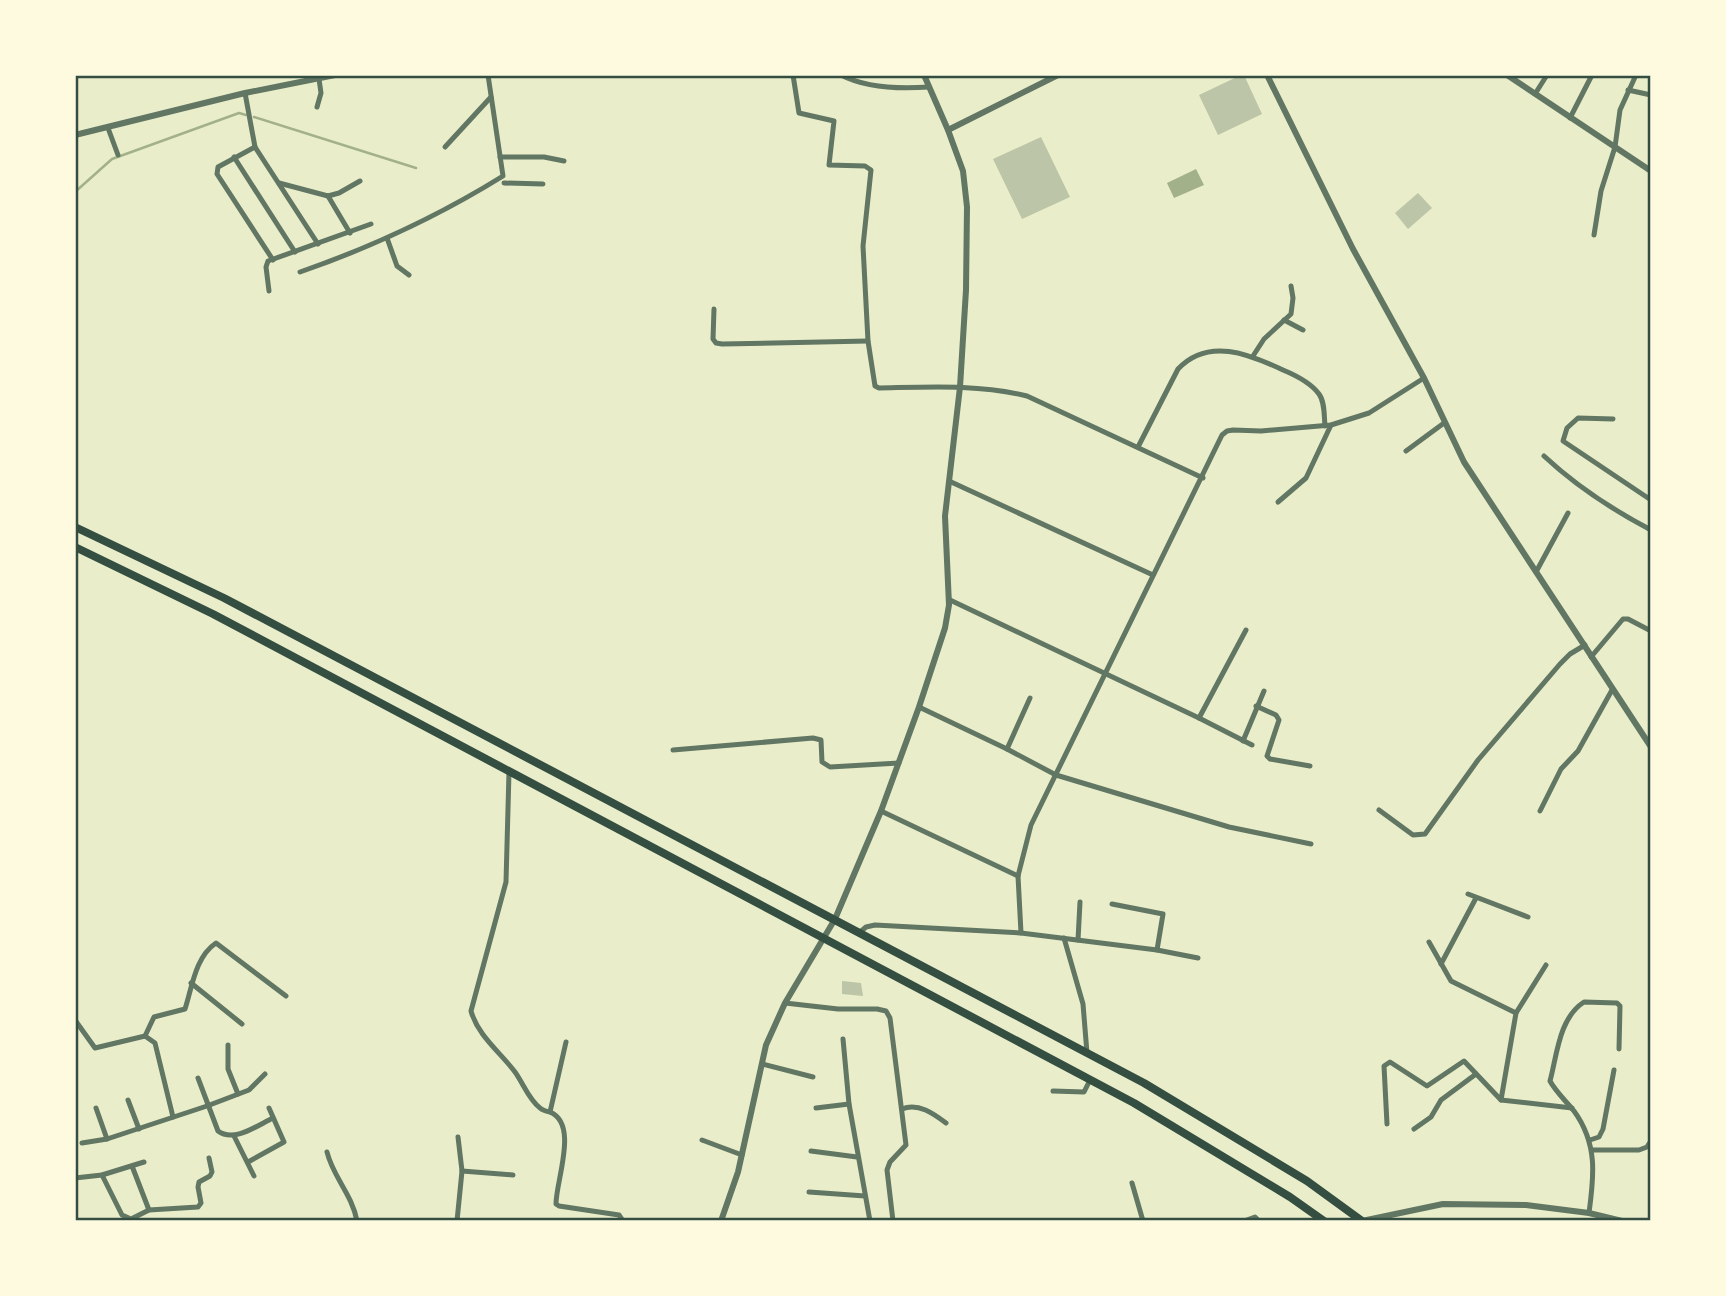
<svg xmlns="http://www.w3.org/2000/svg" width="1726" height="1296" font-family="'IBM Plex Sans',sans-serif">
	<style>
		.water { fill: #a3b18a }
		.lines { fill: none; stroke-linecap: round; stroke-linejoin: round }
		.stream { stroke: #a3b18a; stroke-width: 2.5 }
		.building { fill: #bcc5a7 }
		.minor { stroke: #617663; stroke-width: 5 }
		.tertiary { stroke: #617663; stroke-width: 6 }
		.trunk { stroke: #344e41; stroke-width: 8 }
		.neatline { fill: none; stroke: #344e41; stroke-width: 2.5 }
	</style>
	<rect width="100%" height="100%" fill="#e9edc9"/>
	<polygon class="water" points="1196,169 1204,185 1174,198 1167,183"/>
	<g class="lines">
		<g class="stream">
			<polyline points="254,117 416,168"/>
			<polyline points="75,192 112,159 239,113 246,115"/>
		</g>
	</g>
	<g class="building">
		<polygon points="1241,75 1244,75 1262,114 1218,135 1199,95"/>
		<polygon points="1041,137 1070,197 1022,219 993,159"/>
		<polygon points="1418,193 1432,208 1408,229 1395,213"/>
		<polygon points="842,981 861,983 863,996 842,994"/>
	</g>
	<g class="lines">
		<g class="minor">
			<path d="M793,75L799,113L834,121L829,165L865,166L871,170L863,246L868,341L875,386L879,388C929,387 979,384 1027,396L1203,478"/>
			<path d="M841,75C866,88 901,89 929,87"/>
			<polyline points="1628,90 1651,95"/>
			<polyline points="245,93 255,147 318,244"/>
			<polyline points="1535,94 1547,75"/>
			<polyline points="317,107 321,93 319,79"/>
			<polyline points="1570,118 1592,75"/>
			<polyline points="108,128 118,155"/>
			<polyline points="255,147 218,167 217,174 273,260"/>
			<polyline points="445,147 491,97"/>
			<polyline points="234,157 295,252"/>
			<polyline points="500,157 544,157 564,161"/>
			<polyline points="279,183 328,196 339,193 360,181"/>
			<polyline points="504,183 543,184"/>
			<polyline points="328,196 350,233"/>
			<polyline points="1594,235 1601,191 1615,147 1620,110 1636,75"/>
			<polyline points="387,238 397,266 409,275"/>
			<path d="M300,272C372,247 437,217 503,176L488,75"/>
			<polyline points="269,291 266,267 268,261 371,224"/>
			<polyline points="714,309 713,339 716,343 722,344 868,341"/>
			<polyline points="1284,320 1303,330"/>
			<polyline points="1253,356 1264,339 1291,314 1293,298 1291,286"/>
			<polyline points="1613,419 1578,418 1567,428 1563,441 1651,500"/>
			<path d="M1138,447L1178,369C1208,337 1249,354 1283,370C1295,375 1311,383 1319,394C1325,402 1324,416 1325,426"/>
			<polyline points="1406,451 1444,423"/>
			<path d="M1544,456C1575,485 1613,510 1651,530"/>
			<polyline points="949,481 1153,575"/>
			<polyline points="1278,502 1306,478 1331,425"/>
			<polyline points="1536,572 1568,513"/>
			<polyline points="950,600 1199,718 1252,745"/>
			<polyline points="1591,657 1623,619 1628,619 1651,631"/>
			<polyline points="1256,706 1276,715 1279,720 1267,756 1270,759 1310,766"/>
			<polyline points="919,707 1007,749 1056,775 1229,827 1311,844"/>
			<polyline points="1199,718 1246,630"/>
			<polyline points="1243,741 1264,691"/>
			<polyline points="1007,749 1030,698"/>
			<polyline points="673,750 813,738 821,740 822,762 830,767 899,763"/>
			<path d="M509,772L506,882L471,1011C478,1036 500,1052 515,1072C523,1083 529,1100 540,1108C542,1110 548,1112 550,1112"/>
			<polyline points="1379,810 1413,835 1425,834 1478,760 1560,664 1570,654 1585,645"/>
			<polyline points="881,811 1018,876"/>
			<polyline points="1540,811 1561,769 1578,751 1612,690"/>
			<polyline points="1468,894 1528,917"/>
			<polyline points="1112,904 1163,914 1157,950"/>
			<polyline points="859,933 866,927 875,925 1021,933 1157,950 1198,958"/>
			<polyline points="1021,933 1018,876 1031,825 1222,435 1227,431 1233,430 1261,431 1331,425 1369,413 1424,378"/>
			<polyline points="1064,938 1083,1004 1087,1053"/>
			<polyline points="1078,940 1080,902"/>
			<polyline points="1429,942 1451,981 1516,1013"/>
			<polyline points="1441,964 1476,898"/>
			<polyline points="191,983 242,1024"/>
			<polyline points="785,1003 838,1009 877,1009 886,1011 890,1018 906,1145 890,1162 887,1170 893,1221"/>
			<path d="M75,1020L95,1048L145,1036L154,1017L185,1009C192,988 195,957 216,943L286,996"/>
			<polyline points="145,1036 155,1043 173,1117"/>
			<polyline points="843,1039 849,1104 870,1221"/>
			<path d="M566,1042L550,1112C579,1124 556,1180 556,1204L559,1206L619,1215L623,1221"/>
			<polyline points="228,1045 228,1069 238,1094"/>
			<polyline points="762,1064 813,1077"/>
			<path d="M198,1078L218,1131C234,1143 258,1125 273,1118"/>
			<polyline points="1053,1091 1084,1092 1090,1080"/>
			<polyline points="128,1100 139,1129"/>
			<polyline points="1501,1100 1516,1013 1546,965"/>
			<polyline points="96,1108 107,1139"/>
			<polyline points="816,1108 849,1104"/>
			<path d="M902,1109C918,1102 934,1114 946,1123"/>
			<polyline points="1387,1124 1384,1066 1390,1062 1427,1086 1464,1061 1501,1100 1572,1108"/>
			<polyline points="1414,1129 1431,1117 1441,1100 1476,1074"/>
			<polyline points="234,1136 254,1176"/>
			<polyline points="702,1140 742,1155"/>
			<polyline points="1590,1140 1599,1137 1603,1129 1614,1070"/>
			<polyline points="82,1143 107,1139 207,1106 249,1090 265,1074"/>
			<polyline points="1593,1150 1639,1150 1647,1147 1651,1141"/>
			<polyline points="811,1151 857,1157"/>
			<path d="M327,1152C333,1177 352,1194 357,1221"/>
			<polyline points="248,1162 284,1142 269,1108"/>
			<polyline points="132,1166 149,1210"/>
			<polyline points="462,1171 513,1175"/>
			<polyline points="102,1175 122,1215 131,1219 149,1210 198,1207 201,1203 198,1187 199,1182 210,1176 212,1172 209,1158"/>
			<polyline points="75,1178 102,1175 144,1162"/>
			<polyline points="1132,1183 1143,1221"/>
			<polyline points="809,1192 865,1196"/>
			<path d="M1589,1213C1594,1176 1598,1144 1574,1111C1566,1101 1556,1092 1550,1081C1557,1055 1559,1018 1584,1002L1617,1003L1620,1006L1619,1049"/>
			<polyline points="457,1221 462,1171 458,1137"/>
			<polyline points="1244,1221 1255,1217 1259,1221"/>
		</g>
		<g class="tertiary">
			<polyline points="1267,75 1353,249 1424,378 1464,462 1651,747"/>
			<polyline points="1507,75 1651,171"/>
			<polyline points="948,130 1058,75"/>
			<polyline points="75,135 245,93 335,75"/>
			<polyline points="721,1221 738,1172 766,1045 785,1003 835,919 881,811 919,707 945,628 949,605 945,516 960,387 966,290 967,207 963,171 948,130 924,75"/>
			<polyline points="1362,1221 1443,1204 1526,1205 1589,1213 1622,1221"/>
		</g>
		<g class="trunk">
			<polyline points="75,527 224,598 1144,1083 1307,1181 1362,1221"/>
			<polyline points="75,547 213,614 1134,1103 1290,1197 1324,1221"/>
		</g>
	</g>
	<rect width="1726" height="1296" fill="none" stroke="#fefae0" stroke-width="154"/>
	<rect x="77" y="77" width="1572" height="1142" class="neatline"/>
</svg>
